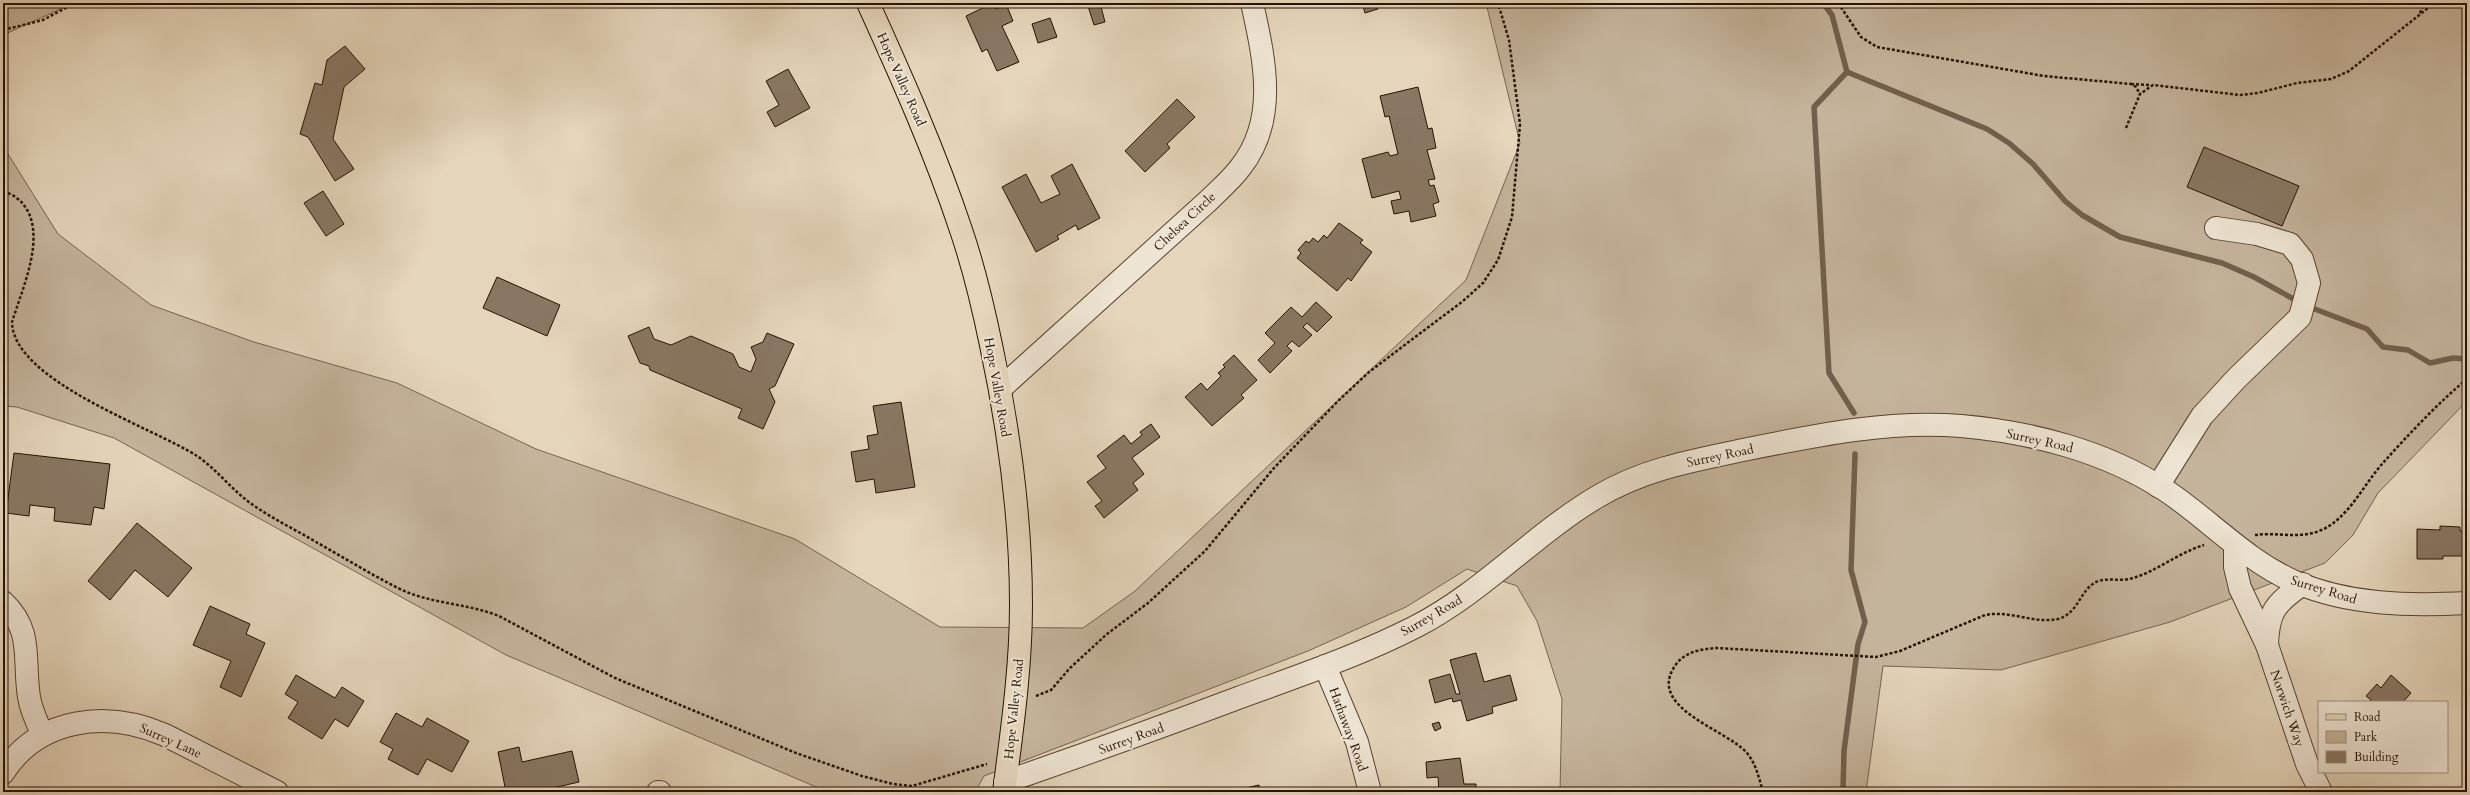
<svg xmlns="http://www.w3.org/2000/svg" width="2470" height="795" font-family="Cardo,serif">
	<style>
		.green { fill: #c5b49c; stroke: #766350 }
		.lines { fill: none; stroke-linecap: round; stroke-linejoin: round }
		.stream { stroke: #725f4c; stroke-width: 5.5 }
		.building { fill: #897763; stroke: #261203 }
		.minor-casing { stroke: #564331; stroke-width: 24 }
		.major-casing { stroke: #261203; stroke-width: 24 }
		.path { stroke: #261203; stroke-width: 2.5; stroke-dasharray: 3 2; stroke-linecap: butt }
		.minor { stroke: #eee4d3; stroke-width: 22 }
		.major { stroke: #e5d5bb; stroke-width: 22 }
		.labels { text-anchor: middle; stroke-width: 4; stroke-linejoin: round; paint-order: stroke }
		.street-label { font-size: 13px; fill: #261203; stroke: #eee4d3 }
	</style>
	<rect width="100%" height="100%" fill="#e5d5bb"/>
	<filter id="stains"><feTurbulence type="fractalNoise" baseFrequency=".005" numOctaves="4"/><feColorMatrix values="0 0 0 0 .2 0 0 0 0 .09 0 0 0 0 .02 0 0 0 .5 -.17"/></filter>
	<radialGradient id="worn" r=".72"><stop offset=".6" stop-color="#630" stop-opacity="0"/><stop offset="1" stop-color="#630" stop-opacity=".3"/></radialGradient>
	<g class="green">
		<polygon points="3,3 74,3 3,35"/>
		<polygon points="1486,3 2467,3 2467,401 2378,493 2353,535 2325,563 2170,622 2001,670 1883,666 1866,792 1560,792 1562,699 1537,621 1517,586 1467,569 1406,607 1308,651 984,776 975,792 828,792 506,655 114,438 17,407 3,406 3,146 58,234 151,305 254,342 397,383 536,449 795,539 940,627 1083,628 1135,591 1466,280 1520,143"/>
	</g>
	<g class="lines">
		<g class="stream">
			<polyline points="1823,3 1832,15 1847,72"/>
			<polyline points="1847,72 1987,129 2009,143 2033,164 2065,201 2082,215 2120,237 2222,263 2254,277 2299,302"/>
			<polyline points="1847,72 1814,107 1829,373 1854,413"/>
			<polyline points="2307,306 2367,329 2383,347 2408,350 2430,363 2453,358 2467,359"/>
			<polyline points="1843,792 1844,751 1858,644 1865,622 1851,570 1855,454"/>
		</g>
	</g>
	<g class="building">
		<polygon points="993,3 996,9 1006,4 1013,21 1002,26 1019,62 997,71 987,49 982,52 966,16"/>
		<polygon points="1087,3 1100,3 1105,22 1094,25"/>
		<polygon points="1362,3 1376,3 1378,9 1365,13"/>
		<polygon points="1050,18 1057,37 1038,43 1032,24"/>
		<polygon points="345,46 365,69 344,87 333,139 354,169 335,181 308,137 300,134 315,83 322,85 327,60"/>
		<polygon points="788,69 810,108 775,127 767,112 779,105 766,81"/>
		<polygon points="1418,87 1428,129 1432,128 1436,148 1427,150 1435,179 1428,180 1430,186 1434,185 1439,202 1433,204 1436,216 1411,222 1409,211 1394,214 1391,201 1401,199 1399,191 1372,198 1362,159 1388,152 1390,156 1398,154 1389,116 1385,117 1380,96"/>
		<polygon points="1177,99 1195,117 1167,144 1170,148 1145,172 1125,151"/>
		<polygon points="2204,147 2299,186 2282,226 2187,187"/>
		<polygon points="1072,164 1100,218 1078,230 1076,225 1057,236 1059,239 1036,252 1002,187 1026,174 1041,203 1060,194 1051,176"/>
		<polygon points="323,191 344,224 326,236 304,203"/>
		<polygon points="1339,223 1363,240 1360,243 1372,252 1351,281 1348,278 1337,291 1297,258 1301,253 1298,250 1306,241 1309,243 1313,238 1318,242 1324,235 1327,238"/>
		<polygon points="497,277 560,305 547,336 483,308"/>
		<polygon points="1316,302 1332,317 1317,332 1307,323 1303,327 1312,335 1299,347 1292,341 1287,346 1292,351 1270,373 1258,360 1275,343 1265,333 1291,307 1302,317"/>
		<polygon points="649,327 654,339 671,345 691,336 733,354 739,367 751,372 756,359 751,347 763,342 767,333 794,344 775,386 769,389 775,402 763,429 738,418 742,409 650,370 649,366 640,363 628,336"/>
		<polygon points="1234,355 1257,380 1241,395 1244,398 1212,426 1185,397 1201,383 1207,390 1221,376 1218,373 1225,367 1223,365"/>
		<polygon points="901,402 915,487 876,493 874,479 856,482 851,452 869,449 867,436 878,434 873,406"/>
		<polygon points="1151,424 1160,437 1132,458 1144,474 1133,483 1138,490 1104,518 1095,506 1102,501 1087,482 1106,468 1097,456 1124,435 1131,444 1142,435 1140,432"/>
		<polygon points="14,453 110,464 104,509 94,507 91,525 54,521 55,508 30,505 29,516 6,513"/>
		<polygon points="137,523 192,568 168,597 135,570 110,600 88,581"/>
		<polygon points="2440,526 2460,527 2460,531 2467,531 2467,556 2443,556 2443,559 2417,559 2417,529 2440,530"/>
		<polygon points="210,606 250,624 246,634 265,643 241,697 220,687 231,661 193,645"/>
		<polygon points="1476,653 1484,682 1510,675 1517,700 1492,707 1493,713 1467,721 1461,700 1453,702 1452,698 1435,703 1429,680 1450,674 1456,694 1460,694 1450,660"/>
		<polygon points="296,675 335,698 342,687 364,701 348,727 335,719 322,739 288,718 298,702 285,694"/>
		<polygon points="2391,675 2411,693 2403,702 2369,702 2371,700 2366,696 2377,684 2381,688"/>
		<polygon points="396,713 422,727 427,718 469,741 452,772 427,759 418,775 388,759 393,749 380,742"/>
		<polygon points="1439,722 1441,728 1435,731 1432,724"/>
		<polygon points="519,747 522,762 572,751 579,782 535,792 506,792 498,752"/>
		<polygon points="1460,758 1464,784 1476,784 1476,792 1439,792 1438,777 1427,778 1426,762"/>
		<polygon points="1259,785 1260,792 1227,792"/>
	</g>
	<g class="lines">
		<defs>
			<g id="minor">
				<path d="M1000,389L1208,201C1219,190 1231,180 1240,168C1279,119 1264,58 1252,3"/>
				<polyline points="2158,486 2202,416 2236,379 2300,317 2309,283 2302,259 2290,244 2257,234 2216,228"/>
				<polyline points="2235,545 2235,567 2240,588 2267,645 2307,764 2321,792"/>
				<path d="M3,602C34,631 23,660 29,697C31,710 37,723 43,735"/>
				<path d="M2267,645C2268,612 2275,603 2303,584"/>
				<polyline points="1325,666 1357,742 1370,792"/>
				<path d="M3,773C39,717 107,710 165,735L277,792"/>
				<path d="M1005,782C1083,755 1161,727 1238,698C1298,676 1358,656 1415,627C1482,593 1533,535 1597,497C1643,469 1695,460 1748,449C1817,435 1891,420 1961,426C2031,432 2105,451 2165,490C2209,519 2245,560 2295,582C2349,605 2408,606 2467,603"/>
				<polyline points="658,792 660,792"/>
			</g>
			<path id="major" d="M868,3C902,78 935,152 961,230C974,268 983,306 991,345C1009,430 1021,518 1021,605C1021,667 1012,730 1004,792"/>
		</defs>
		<use href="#minor" class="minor-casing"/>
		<use href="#major" class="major-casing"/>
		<g class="path">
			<polyline points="1838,3 1861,37 1877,47 2044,76 2131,84 2136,87 2140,94"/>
			<polyline points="2420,13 2424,3"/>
			<polyline points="3,30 43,20 75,3"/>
			<polyline points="2131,84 2150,85"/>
			<polyline points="2126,128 2140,94 2153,85 2240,95 2258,93 2297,83 2331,79 2349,71 2428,8 2439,3"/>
			<path d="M3,192C11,193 18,198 23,204C48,234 22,289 12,322C13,381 154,428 197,456C218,470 234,493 256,507C275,520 296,530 316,542C343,557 370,574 398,588C429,604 467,603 499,616L615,678L796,753L862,776L893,784L912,786L987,764"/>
			<path d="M2255,535C2275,532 2300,539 2319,531C2348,520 2363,485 2383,463C2407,436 2439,402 2467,379"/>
			<polyline points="1036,696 1051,690 1070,668 1107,634 1148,603 1205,551 1274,468 1339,400 1369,372 1463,301 1483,283 1498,260 1512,217 1520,124 1509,40 1498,3"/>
			<path d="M1763,792C1759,778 1756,764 1747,753C1727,730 1650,709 1673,669C1682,652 1700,649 1717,648L1876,657L1900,651L1985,615C2010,610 2034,624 2058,619C2079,613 2079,591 2096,582C2107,577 2121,582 2133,578C2157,571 2178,553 2204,545"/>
		</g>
		<use href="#minor" class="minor"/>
		<use href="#major" class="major"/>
	</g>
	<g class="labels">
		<g class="street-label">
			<text transform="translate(902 79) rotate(66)" y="5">Hope Valley Road</text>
			<text transform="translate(1184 221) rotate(-43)" y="5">Chelsea Circle</text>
			<text transform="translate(998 387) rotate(80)" y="5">Hope Valley Road</text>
			<text transform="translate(2040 440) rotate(13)" y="5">Surrey Road</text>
			<text transform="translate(1720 455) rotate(-12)" y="5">Surrey Road</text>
			<text transform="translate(2324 589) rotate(17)" y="5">Surrey Road</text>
			<text transform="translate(1431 615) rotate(-30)" y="5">Surrey Road</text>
			<text transform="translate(2288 708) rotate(71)" y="5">Norwich Way</text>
			<text transform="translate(1013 709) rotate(-84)" y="5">Hope Valley Road</text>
			<text transform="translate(1349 729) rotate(70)" y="5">Hathaway Road</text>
			<text transform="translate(1131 738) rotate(-20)" y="5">Surrey Road</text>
			<text transform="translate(171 740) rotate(24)" y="5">Surrey Lane</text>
		</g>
	</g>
	<rect width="2470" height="795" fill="none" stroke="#e5d5bb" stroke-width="16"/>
	<rect x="4" y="4" width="2462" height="787" fill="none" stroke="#261203" stroke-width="2"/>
	<rect x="8" y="8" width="2454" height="779" fill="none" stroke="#261203"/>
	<rect x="2318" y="701" width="130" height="72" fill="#eee4d3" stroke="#9e9080"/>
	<rect x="2326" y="714" width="20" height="6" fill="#e5d5bb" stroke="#9e9080"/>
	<text x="2354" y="721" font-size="12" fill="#261203">Road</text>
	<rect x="2326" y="731" width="20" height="12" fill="#c5b49c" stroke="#9e9080"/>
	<text x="2354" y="741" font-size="12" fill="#261203">Park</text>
	<rect x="2326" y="751" width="20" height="12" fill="#897763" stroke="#9e9080"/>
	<text x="2354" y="761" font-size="12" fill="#261203">Building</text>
	<rect width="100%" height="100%" filter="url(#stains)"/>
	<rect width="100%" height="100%" fill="url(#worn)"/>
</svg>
